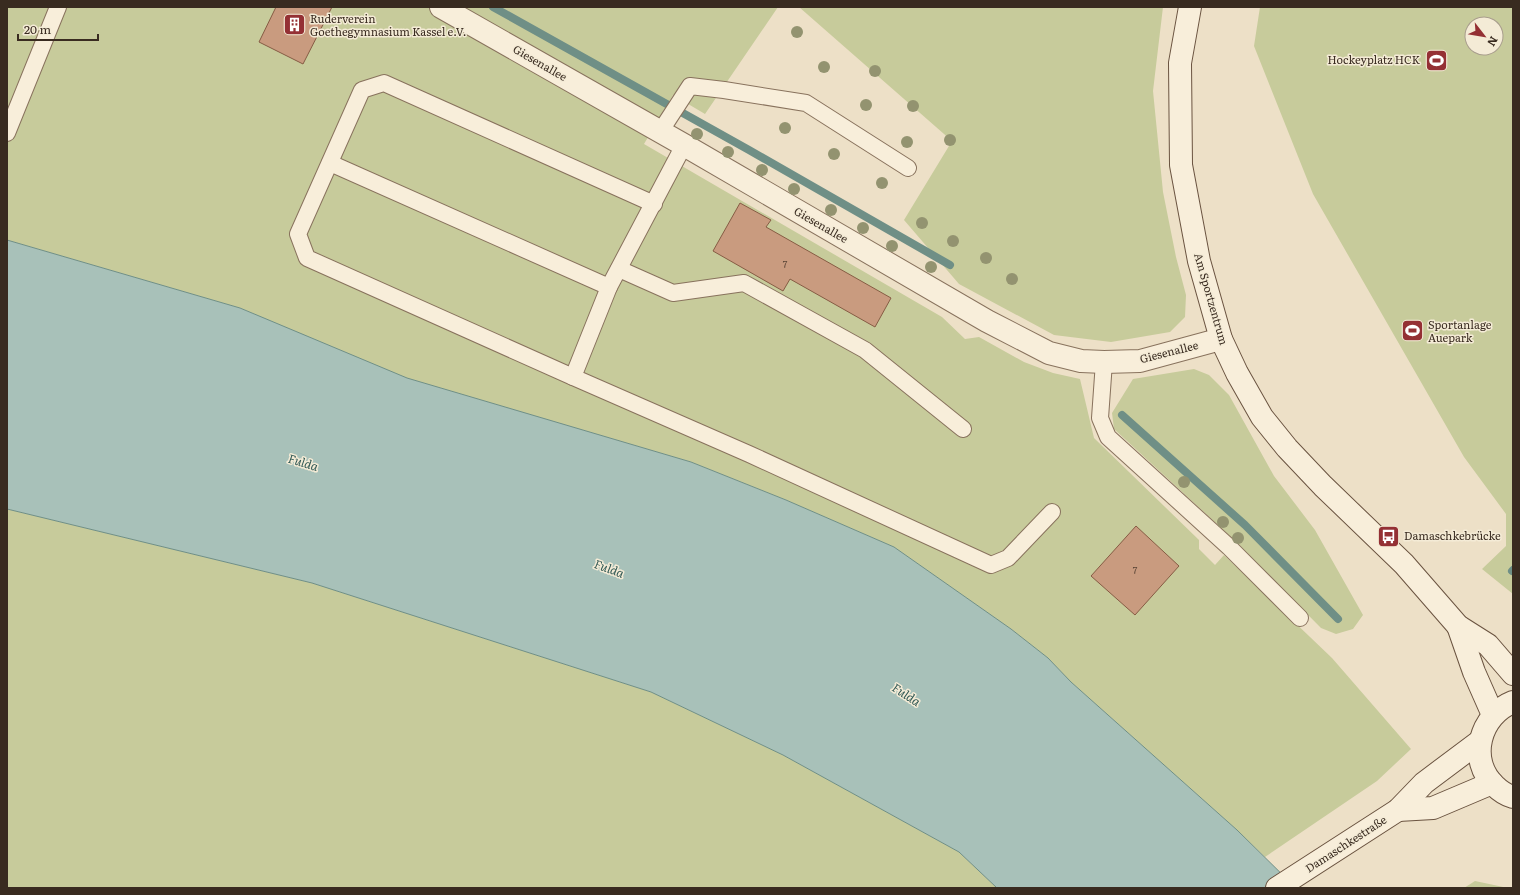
<svg xmlns="http://www.w3.org/2000/svg" width="1520" height="895" font-family="Literata,serif">
	<style>
		.green { fill: #c7cb9b; fill-rule: evenodd }
		.water { fill: #a8c1b9; stroke: #6f8f86 }
		.lines { fill: none; stroke-linecap: round; stroke-linejoin: round }
		.stream { stroke: #6f8f86; stroke-width: 8 }
		.building { fill: #c99b7f; stroke: #865c44 }
		.lane-casing { stroke: #88725d; stroke-width: 18 }
		.street-casing { stroke: #88725d; stroke-width: 24 }
		.secondary-casing { stroke: #6a5340; stroke-width: 24 }
		.lane { stroke: #f8eeda; stroke-width: 16 }
		.street { stroke: #f8eeda; stroke-width: 22 }
		.secondary { stroke: #f8eeda; stroke-width: 22 }
		.tree { fill: #939370 }
		.labels { text-anchor: middle; stroke-width: 3; stroke-linejoin: round; paint-order: stroke }
		.number-label { font-size: 9px; fill: #5d4738 }
		.poi-label { font-size: 11px; fill: #392b20; stroke: #f4ebd6; text-anchor: start }
		.street-label { font-size: 11px; fill: #392b20; stroke: #f4ebd6 }
		.water-label { font-size: 12px; font-style: italic; fill: #305854; stroke: #f4ebd6 }
	</style>
	<rect width="100%" height="100%" fill="#ede0c7"/>
	<g class="green">
		<polygon points="7,7 778,7 705,114 673,95 644,144 942,317 965,339 979,337 1024,362 1053,373 1080,379 1094,438 1199,540 1199,549 1215,565 1224,555 1332,658 1411,749 1377,781 1265,857 1237,830 1071,682 1048,658 1011,629 894,547 786,500 691,462 406,378 240,308 7,240"/>
		<polygon points="799,7 1163,7 1153,91 1163,192 1176,257 1186,295 1185,317 1170,332 1111,342 1054,335 959,284 904,220 952,141"/>
		<path d="M1260,7H1513V594L1482,569L1506,546V514L1464,457L1313,194L1254,46ZM1472,24H1496V48H1472Z"/>
		<polygon points="1194,369 1209,375 1229,395 1274,476 1315,530 1363,615 1353,629 1336,634 1321,628 1232,538 1114,429 1112,413 1133,379"/>
		<polygon points="7,509 312,583 651,692 783,755 959,852 997,888 7,888"/>
		<polygon points="1475,881 1508,888 1464,888"/>
	</g>
	<polygon class="water" points="7,240 240,308 407,378 691,462 786,500 894,547 1011,629 1048,658 1071,682 1237,830 1296,888 997,888 959,852 783,755 651,692 312,583 7,509"/>
	<g class="lines">
		<g class="stream">
			<polyline points="493,7 749,150 950,265"/>
			<polyline points="1122,415 1245,525 1338,619"/>
			<polyline points="1512,571 1513,570"/>
		</g>
	</g>
	<g class="building">
		<polygon points="276,7 332,7 303,64 259,42"/>
		<polygon points="740,203 771,220 766,227 891,298 875,327 790,279 783,291 713,251"/>
		<polygon points="1136,526 1179,566 1135,615 1091,576"/>
	</g>
	<g class="lines">
		<defs>
			<g id="lane">
				<polyline points="660,132 690,86 724,90 806,103 908,168"/>
				<polyline points="7,133 58,7"/>
				<polyline points="684,145 609,287 573,377 749,454 991,565 1008,558 1052,512"/>
				<polyline points="330,163 609,287"/>
				<polyline points="619,269 673,293 744,283 865,350 963,429"/>
				<polyline points="1104,362 1100,418 1108,437 1229,547 1300,618"/>
				<polyline points="573,377 307,258 298,234 362,90 384,83 654,204"/>
			</g>
			<polyline id="street" points="441,7 684,145 987,321 1049,353 1081,361 1104,362 1140,361 1221,339"/>
			<g id="secondary">
				<polyline points="1190,7 1180,63 1181,165 1199,261 1221,339 1237,373 1262,417 1287,448 1323,486 1404,564 1458,626 1488,645 1513,674"/>
				<polyline points="1458,626 1474,672 1493,715"/>
				<path d="M1513,702C1480,715 1467,760 1495,786C1500,791 1506,795 1513,797"/>
				<polyline points="1398,810 1433,808 1492,783"/>
				<polyline points="1277,888 1398,810 1424,783 1480,741"/>
			</g>
		</defs>
		<use href="#lane" class="lane-casing"/>
		<use href="#street" class="street-casing"/>
		<use href="#secondary" class="secondary-casing"/>
		<use href="#lane" class="lane"/>
		<use href="#street" class="street"/>
		<use href="#secondary" class="secondary"/>
	</g>
	<g class="tree">
		<circle cx="797" cy="32" r="6"/>
		<circle cx="824" cy="67" r="6"/>
		<circle cx="875" cy="71" r="6"/>
		<circle cx="866" cy="105" r="6"/>
		<circle cx="913" cy="106" r="6"/>
		<circle cx="785" cy="128" r="6"/>
		<circle cx="697" cy="134" r="6"/>
		<circle cx="950" cy="140" r="6"/>
		<circle cx="907" cy="142" r="6"/>
		<circle cx="728" cy="152" r="6"/>
		<circle cx="834" cy="154" r="6"/>
		<circle cx="762" cy="170" r="6"/>
		<circle cx="882" cy="183" r="6"/>
		<circle cx="794" cy="189" r="6"/>
		<circle cx="831" cy="210" r="6"/>
		<circle cx="922" cy="223" r="6"/>
		<circle cx="863" cy="228" r="6"/>
		<circle cx="953" cy="241" r="6"/>
		<circle cx="892" cy="246" r="6"/>
		<circle cx="986" cy="258" r="6"/>
		<circle cx="931" cy="267" r="6"/>
		<circle cx="1012" cy="279" r="6"/>
		<circle cx="1184" cy="482" r="6"/>
		<circle cx="1223" cy="522" r="6"/>
		<circle cx="1238" cy="538" r="6"/>
	</g>
	<defs>
		<symbol id="building-square" viewBox="-11 -11 22 22"><rect x="-9" y="-9" width="18" height="18" rx="4" fill="#943034" stroke="#f4ebd6"/><path d="M-4-6H4V6H1V3H-1V6H-4ZM-2.5-4.3h1.7v1.8h-1.7ZM.8-4.3h1.7v1.8H.8ZM-2.5-1h1.7V.8h-1.7ZM.8-1h1.7V.8H.8Z" fill="#fff"/></symbol>
		<symbol id="stadium-square" viewBox="-11 -11 22 22"><rect x="-9" y="-9" width="18" height="18" rx="4" fill="#943034" stroke="#f4ebd6"/><path d="M0-5a6.5 5 0 1 0 0 10a6.5 5 0 1 0 0-10ZM-3.5-1.8h7v3.6h-7Z" fill="#fff"/></symbol>
		<symbol id="bus-square" viewBox="-11 -11 22 22"><rect x="-9" y="-9" width="18" height="18" rx="4" fill="#943034" stroke="#f4ebd6"/><path d="M-5-6H5V4H4V6H2V4H-2V6H-4V4H-5ZM-3.5-4V0h7V-4ZM-3.5 1.2v1.5H-2V1.2ZM2 1.2v1.5H3.5V1.2Z" fill="#fff"/></symbol>
	</defs>
	<g fill-rule="evenodd">
		<use href="#building-square" x="282" y="12" width="25" height="25"/>
		<use href="#stadium-square" x="1424" y="48" width="25" height="25"/>
		<use href="#stadium-square" x="1400" y="318" width="25" height="25"/>
		<use href="#bus-square" x="1376" y="524" width="25" height="25"/>
	</g>
	<g class="labels">
		<g class="number-label">
			<text x="785" y="268">7</text>
			<text x="1135" y="574">7</text>
		</g>
		<g class="poi-label">
			<text x="310" y="23">Ruderverein<tspan x="310" dy="13">Goethegymnasium Kassel e.V.</tspan></text>
			<text x="1420" y="64" text-anchor="end">Hockeyplatz HCK</text>
			<text x="1428" y="329">Sportanlage<tspan x="1428" dy="13">Auepark</tspan></text>
			<text x="1404" y="540">Damaschkebrücke</text>
		</g>
		<g class="street-label">
			<text transform="translate(540 63) rotate(30)" y="4">Giesenallee</text>
			<text transform="translate(821 225) rotate(30)" y="4">Giesenallee</text>
			<text transform="translate(1211 299) rotate(74)" y="4">Am Sportzentrum</text>
			<text transform="translate(1169 352) rotate(-14)" y="4">Giesenallee</text>
			<text transform="translate(1346 844) rotate(-33)" y="4">Damaschkestraße</text>
		</g>
		<g class="water-label">
			<text transform="translate(303 463) rotate(17)" y="4">Fulda</text>
			<text transform="translate(609 569) rotate(20)" y="4">Fulda</text>
			<text transform="translate(906 695) rotate(33)" y="4">Fulda</text>
		</g>
	</g>
	<rect width="1520" height="895" fill="none" stroke="#392b20" stroke-width="16"/>
	<g transform="translate(1484 36) rotate(121)"><circle r="19" fill="#f4ebd6" stroke="#a99e8d"/>
	<path d="M0-3L7 15L0 10L-7 15Z" fill="#943034"/>
	<text y="-6" font-size="11" font-weight="bold" text-anchor="middle" fill="#392b20">N</text>
	</g>
	<path d="M18 34v6h80v-6" fill="none" stroke="#392b20" stroke-width="2"/>
	<text x="24" y="34" font-size="12" fill="#392b20" stroke="#f4ebd6" stroke-width="3" paint-order="stroke">20 m</text>
</svg>
